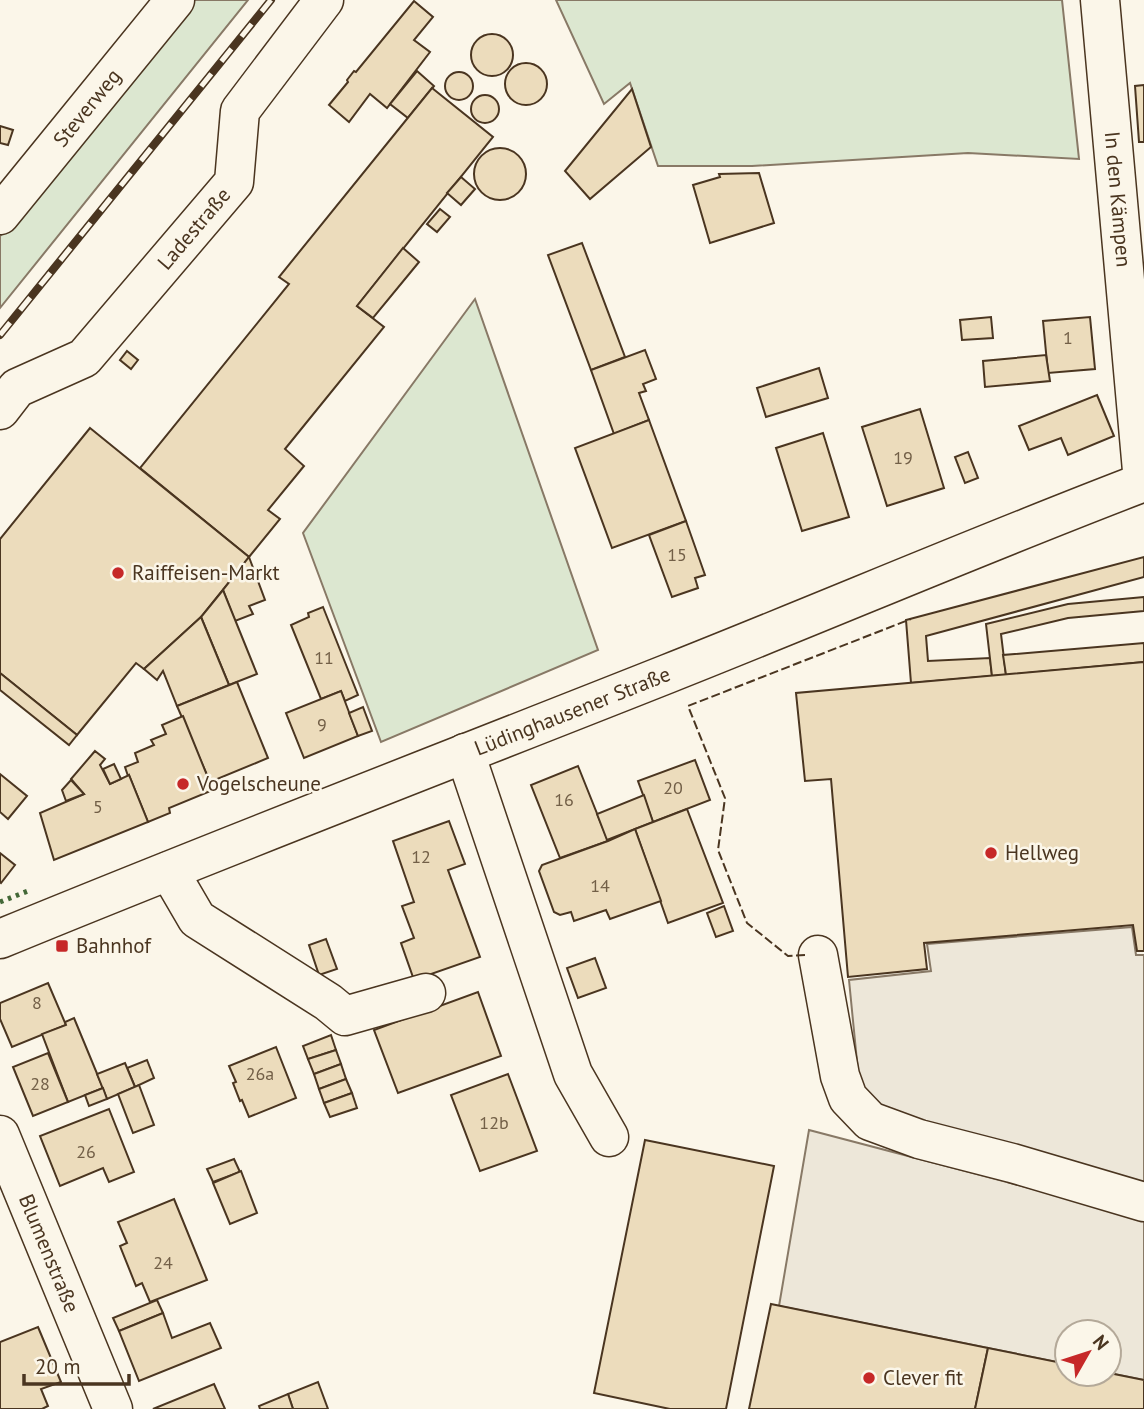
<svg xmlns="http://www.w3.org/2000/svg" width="1144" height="1409" font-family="'PT Sans',sans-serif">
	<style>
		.green { fill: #dce7d0; stroke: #887966; stroke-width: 2 }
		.parking { fill: #ede7d9; stroke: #887966; stroke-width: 2 }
		.building { fill: #ecdcbc; stroke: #4a3520; stroke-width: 2 }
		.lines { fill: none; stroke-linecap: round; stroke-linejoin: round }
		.minor-casing { stroke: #4a3520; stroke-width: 41 }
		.minor { stroke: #fbf6e9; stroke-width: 38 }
		.rail-casing { stroke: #4a3520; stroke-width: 8 }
		.rail { stroke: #fbf6e9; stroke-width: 5; stroke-dasharray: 16; stroke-linecap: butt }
		.hedge { stroke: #436837; stroke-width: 5; stroke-dasharray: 3.5 5; stroke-linecap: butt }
		.fence { stroke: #4a3520; stroke-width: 2; stroke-dasharray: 9 3.5; stroke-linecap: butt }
		.poi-dot { fill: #c62828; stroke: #fbf6e9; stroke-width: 2.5 }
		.labels { text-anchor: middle; stroke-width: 5; stroke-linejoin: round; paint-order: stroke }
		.number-label { font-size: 18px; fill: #725f47 }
		.street-label { font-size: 21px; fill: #4a3520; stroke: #fbf6e9 }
		.poi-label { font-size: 21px; fill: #4a3520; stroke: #fbf6e9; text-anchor: start }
	</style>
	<rect width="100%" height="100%" fill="#fbf6e9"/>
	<g class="green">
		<polygon points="191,0 248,0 0,308 0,236"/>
		<polygon points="556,0 1062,0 1079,159 968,153 752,166 658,166 630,83 604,104"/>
		<polygon points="475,299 598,650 381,742 303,533"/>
	</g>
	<g class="parking">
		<polygon points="1132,927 1136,955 1144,955 1144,1183 880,1111 860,1092 849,980 931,971 927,944"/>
		<polygon points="809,1130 1144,1218 1144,1380 1109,1373 1109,1332 1067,1332 1067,1364 779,1306"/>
	</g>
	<g class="building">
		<polygon points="414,1 433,17 414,40 430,52 387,108 370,94 349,122 329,105 348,82 347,80 354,71 356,72"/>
		<circle cx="492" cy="55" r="21"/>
		<circle cx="526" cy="84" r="21"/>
		<polygon points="417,71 434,86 408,118 390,104"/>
		<circle cx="459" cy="86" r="14"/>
		<polygon points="1144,85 1144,142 1139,142 1135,86"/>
		<polygon points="432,88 493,137 357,306 384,327 285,449 304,466 268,510 280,519 249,557 140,468 289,284 279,277"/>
		<polygon points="632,89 651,147 590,199 565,171"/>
		<circle cx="485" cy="109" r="14"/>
		<polygon points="0,126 13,130 8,145 0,143"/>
		<circle cx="500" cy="174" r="26"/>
		<polygon points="759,173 774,223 710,243 693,185 720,177 719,174"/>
		<polygon points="461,177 475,189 461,205 447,193"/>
		<polygon points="440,209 450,217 437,232 427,224"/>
		<polygon points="582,243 625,357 591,370 548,255"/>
		<polygon points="403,248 419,262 373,318 357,306"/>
		<polygon points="991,317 993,338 962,340 960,320"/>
		<polygon points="1090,317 1095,369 1048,373 1043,321"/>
		<polygon points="645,350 656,379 643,384 646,391 639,393 649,420 614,434 591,370"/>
		<polygon points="127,351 138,360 131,369 120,360"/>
		<polygon points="1046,355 1050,381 985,387 983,361"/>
		<polygon points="819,368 828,398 766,417 757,388"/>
		<polygon points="1097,395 1114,436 1068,455 1061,438 1029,450 1019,426"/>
		<polygon points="920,409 944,488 887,506 862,427"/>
		<polygon points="649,420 686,521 612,548 575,448"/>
		<polygon points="90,428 249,557 201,617 144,669 136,663 77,735 0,673 0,539"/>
		<polygon points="823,433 849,517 802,531 776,448"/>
		<polygon points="968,452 978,478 965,483 955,457"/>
		<polygon points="686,521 705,575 695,578 698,588 672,597 649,535"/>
		<polygon points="249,557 265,600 249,606 253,614 235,621 223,590"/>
		<polygon points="1144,557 1144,577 926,636 928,661 990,658 992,676 911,683 906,620"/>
		<polygon points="223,590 257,674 229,685 201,617"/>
		<polygon points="1144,597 1144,611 1068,618 1001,634 1006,675 992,676 986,624 1068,604"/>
		<polygon points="323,607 358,695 345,701 341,691 321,699 291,625 309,617 308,613"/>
		<polygon points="201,617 229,685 177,706 163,671 157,680 144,669"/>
		<polygon points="1144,643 1144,662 1006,675 1003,655"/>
		<polygon points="1144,662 1144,951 1137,951 1133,925 924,943 927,969 848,977 831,779 805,781 796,693"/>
		<polygon points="0,673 77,735 69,745 0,690"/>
		<polygon points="237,682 268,758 210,782 177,706"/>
		<polygon points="341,691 358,736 304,758 286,713"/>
		<polygon points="363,707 372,731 358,736 349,713"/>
		<polygon points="183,716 213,790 169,808 170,813 148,822 129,775 128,776 125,767 138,762 135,753 154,745 151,740 166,734 162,725"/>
		<polygon points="95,751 105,759 100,765 110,784 129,775 148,822 54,860 40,813 84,794 71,779"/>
		<polygon points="695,760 710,800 653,822 638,781"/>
		<polygon points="114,764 121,779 110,784 103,769"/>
		<polygon points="578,766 608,841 560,858 531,785"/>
		<polygon points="0,774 27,796 8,819 0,812"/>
		<polygon points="71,780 84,794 66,801 62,790"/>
		<polygon points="644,795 653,822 607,840 597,814"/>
		<polygon points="687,809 723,903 668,923 635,829"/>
		<polygon points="449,821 465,864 448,870 480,957 414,980 401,943 414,938 402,906 414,902 393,841"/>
		<polygon points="635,829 661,901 610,919 606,910 574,921 571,912 560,915 554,912 539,871 542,865 608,841"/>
		<polygon points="0,853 15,865 1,883 0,882"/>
		<polygon points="724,906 733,931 716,937 707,913"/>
		<polygon points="326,939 337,969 319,975 309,945"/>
		<polygon points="595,958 606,988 578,998 567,968"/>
		<polygon points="48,983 66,1025 12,1047 0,1019 0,1003"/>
		<polygon points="478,992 501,1056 398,1093 374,1030"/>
		<polygon points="74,1018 103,1088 68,1102 42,1034 66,1025 65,1022"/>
		<polygon points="331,1035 336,1050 308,1059 303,1046"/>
		<polygon points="276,1047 296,1098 249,1117 242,1100 240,1101 233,1083 236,1082 229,1066"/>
		<polygon points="336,1050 341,1064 314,1074 308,1059"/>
		<polygon points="48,1053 68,1102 33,1116 13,1067"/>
		<polygon points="147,1060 154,1078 135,1087 127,1068"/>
		<polygon points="125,1063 135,1087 107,1099 97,1074"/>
		<polygon points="341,1064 346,1079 319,1089 314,1074"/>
		<polygon points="508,1074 537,1151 480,1171 451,1095"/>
		<polygon points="346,1079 352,1093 324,1103 319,1089"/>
		<polygon points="139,1085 154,1125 133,1133 118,1094"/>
		<polygon points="103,1088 107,1099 89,1106 85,1095"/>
		<polygon points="352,1093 357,1108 330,1117 324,1103"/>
		<polygon points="109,1109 134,1172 109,1182 103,1168 60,1186 40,1136"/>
		<polygon points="645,1140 774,1166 726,1409 670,1409 594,1393"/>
		<polygon points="234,1159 240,1172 213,1182 207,1169"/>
		<polygon points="241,1171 257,1213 230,1224 213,1183"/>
		<polygon points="174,1199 207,1280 150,1302 142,1283 136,1286 120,1246 127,1243 118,1222"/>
		<polygon points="157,1300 163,1313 119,1331 113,1318"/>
		<polygon points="771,1304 988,1348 975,1409 749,1409"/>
		<polygon points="163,1313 172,1338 210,1323 221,1348 139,1381 119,1331"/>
		<polygon points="38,1327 61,1382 41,1389 48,1406 42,1409 0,1409 0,1342"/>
		<polygon points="988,1348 1067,1364 1067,1374 1109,1374 1109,1373 1144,1380 1144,1409 975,1409"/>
		<polygon points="318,1382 328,1409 293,1409 288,1394"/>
		<polygon points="214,1384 225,1409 153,1409"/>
		<polygon points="288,1394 293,1409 260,1409 259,1406"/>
	</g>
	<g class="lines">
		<defs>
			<g id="minor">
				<path id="s1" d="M1100,0L1143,482"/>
				<path id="s2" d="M0,215L175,0"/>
				<path id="s3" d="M0,410L17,388L84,358L234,182L240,111L324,0"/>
				<polyline points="465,753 573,1074 609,1137"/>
				<polyline points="169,871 197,919 328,1002 345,1016 426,993"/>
				<path id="s4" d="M0,939C221,848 445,762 667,674C826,611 984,543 1144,482"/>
				<polyline points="818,955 840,1076 848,1098 870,1121 919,1139 1012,1163 1144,1202"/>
				<path id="s5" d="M0,1135L113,1409"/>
			</g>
		</defs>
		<use href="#minor" class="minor-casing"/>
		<use href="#minor" class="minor"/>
		<defs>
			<polyline id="rail" points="0,335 271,0"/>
		</defs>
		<use href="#rail" class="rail-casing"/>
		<use href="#rail" class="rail"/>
		<polyline class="hedge" points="0,902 28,891"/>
		<polyline class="fence" points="805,955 788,956 747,923 718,850 725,798 688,706 911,619"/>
	</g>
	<g class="poi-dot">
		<circle cx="118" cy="573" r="7"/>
		<circle cx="183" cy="784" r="7"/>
		<circle cx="991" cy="853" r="7"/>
		<rect x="55" y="939" width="14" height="14" rx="3.5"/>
		<circle cx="869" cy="1378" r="7"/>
	</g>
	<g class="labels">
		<g class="number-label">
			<text x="1068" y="344">1</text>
			<text x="903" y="464">19</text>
			<text x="677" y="561">15</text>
			<text x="324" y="664">11</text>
			<text x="322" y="731">9</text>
			<text x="673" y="794">20</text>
			<text x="564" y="806">16</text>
			<text x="98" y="813">5</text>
			<text x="421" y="863">12</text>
			<text x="600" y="892">14</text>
			<text x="37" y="1009">8</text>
			<text x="260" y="1080">26a</text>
			<text x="40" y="1090">28</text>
			<text x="494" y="1129">12b</text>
			<text x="86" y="1158">26</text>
			<text x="163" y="1269">24</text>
		</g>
		<g class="street-label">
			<text dy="7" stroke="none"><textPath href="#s2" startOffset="138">Steverweg</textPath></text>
			<text dy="7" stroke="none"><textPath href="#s1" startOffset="200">In den Kämpen</textPath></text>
			<text dy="7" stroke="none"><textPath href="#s3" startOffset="271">Ladestraße</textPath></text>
			<text dy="7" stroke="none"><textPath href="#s4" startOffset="616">Lüdinghausener Straße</textPath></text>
			<text dy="7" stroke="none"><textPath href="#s5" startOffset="128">Blumenstraße</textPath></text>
		</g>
		<g class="poi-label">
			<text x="132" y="580">Raiffeisen-Markt</text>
			<text x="197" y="791">Vogelscheune</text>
			<text x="1005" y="860">Hellweg</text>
			<text x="76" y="953">Bahnhof</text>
			<text x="883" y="1385">Clever fit</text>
		</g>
	</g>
	<g transform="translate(1088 1353) rotate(51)"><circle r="33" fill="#fbf6e9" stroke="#b4a999" stroke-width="2"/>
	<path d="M0-5L12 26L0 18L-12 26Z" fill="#c62828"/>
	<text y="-10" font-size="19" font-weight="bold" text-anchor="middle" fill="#4a3520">N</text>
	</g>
	<path d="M24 1374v10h105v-10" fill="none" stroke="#4a3520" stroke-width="3.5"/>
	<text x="35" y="1374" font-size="21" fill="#4a3520" stroke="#fbf6e9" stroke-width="5" paint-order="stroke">20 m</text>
</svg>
